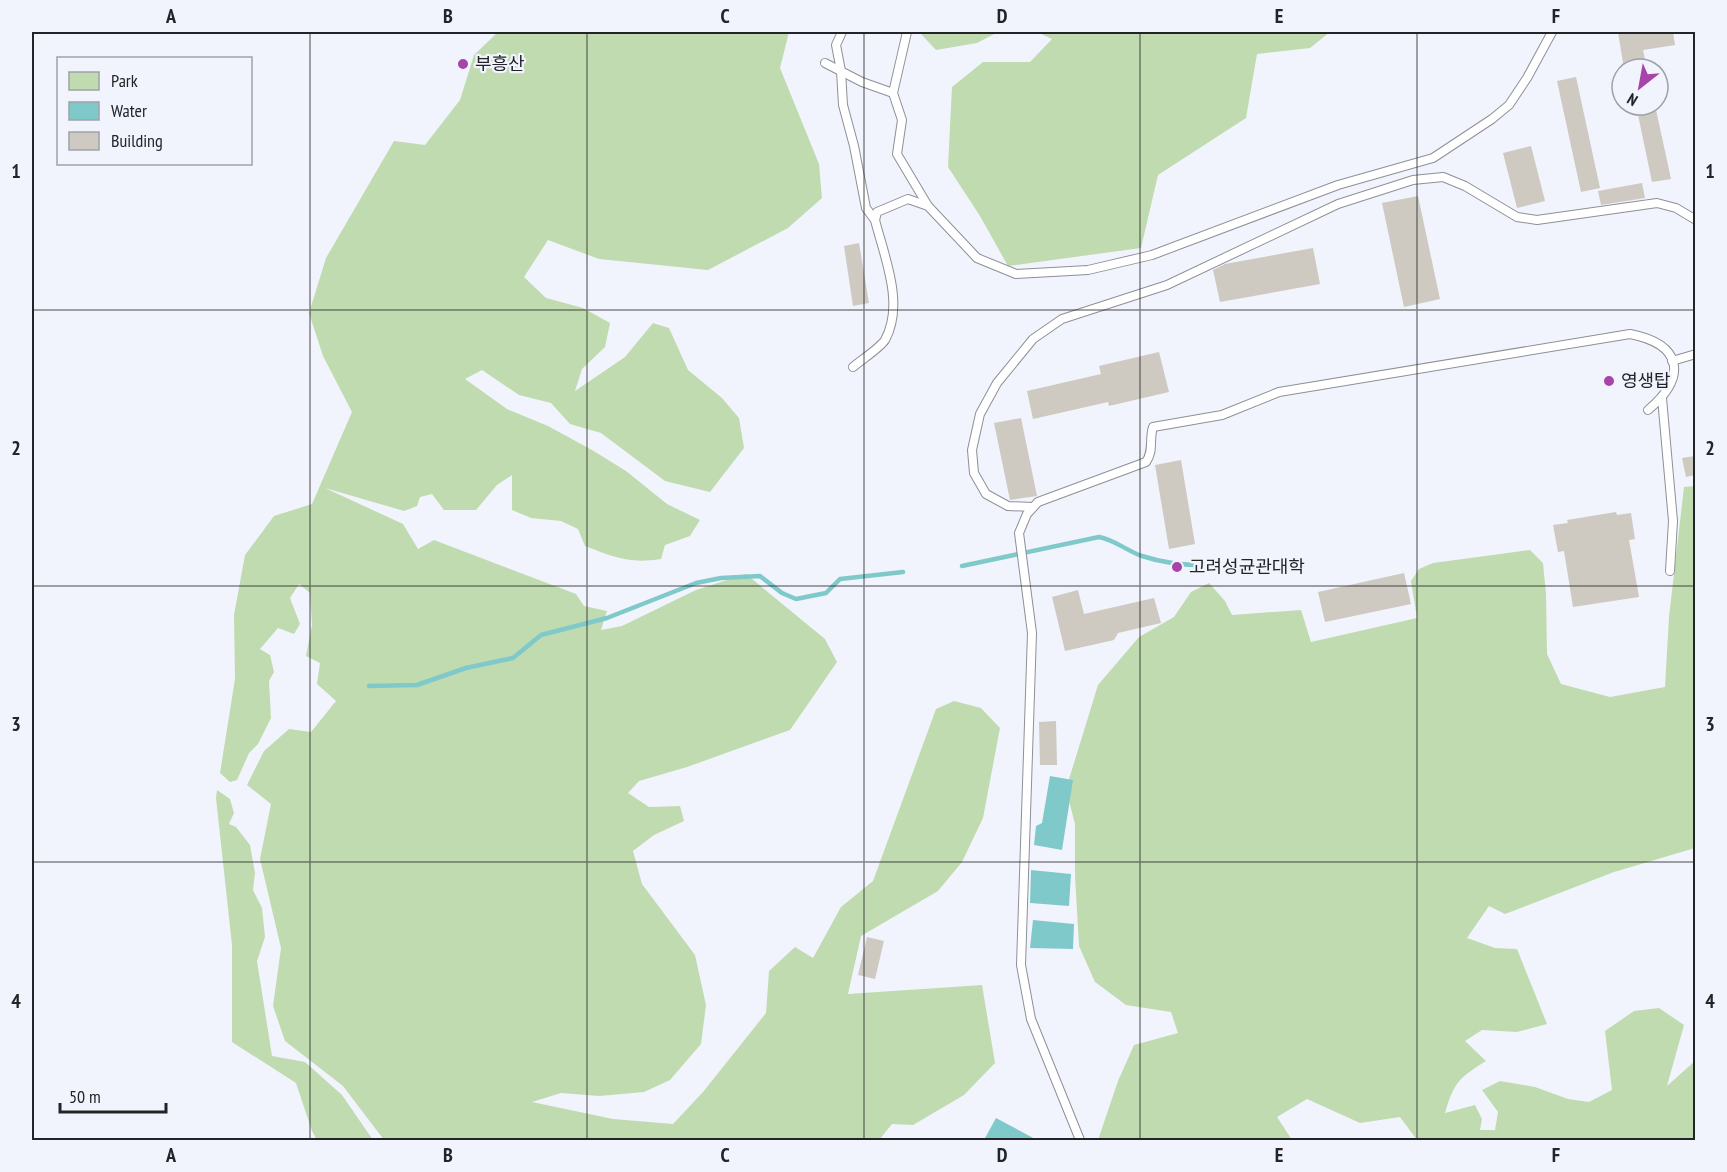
<svg xmlns="http://www.w3.org/2000/svg" width="1727" height="1172" font-family="'PT Sans Narrow','Noto Sans KR',sans-serif">
	<style>
		.green { fill: #c0dbaf }
		.water { fill: #80c9ca }
		.lines { fill: none; stroke-linecap: round; stroke-linejoin: round }
		.stream { stroke: #80c9ca; stroke-width: 4.5 }
		.building { fill: #cec9c1 }
		.service-casing { stroke: #8d9097; stroke-width: 10 }
		.service { stroke: #fff; stroke-width: 8 }
		.grid { fill: none; stroke: #232427; stroke-width: 1.5; stroke-opacity: 0.55 }
		.poi-dot { fill: #a644aa; stroke: #f1f4fd; stroke-width: 2 }
		.labels { text-anchor: middle; stroke-width: 4.5; stroke-linejoin: round; paint-order: stroke }
		.poi-label { font-size: 18px; fill: #232427; stroke: #f1f4fd; text-anchor: start }
		.neatline { fill: none; stroke: #232427; stroke-width: 2 }
		.grid-label { font-size: 20px; text-anchor: middle; font-weight: bold; fill: #232427 }
	</style>
	<rect width="100%" height="100%" fill="#f1f4fd"/>
	<g class="green">
		<path d="M498,32H789L780,68L819,164L822,198L788,228L708,270L599,259L548,240L524,277L546,298L583,308L610,323L605,347L582,369L575,391L625,357L653,323L669,328L688,370L722,398L739,418L744,448L710,492L665,481L601,433L570,424L551,403L519,395L482,370L465,379L507,409L548,426L592,450L626,471L667,504L700,520L690,536L665,545L661,559C629,564 614,557 585,546L578,529L561,521L531,518L512,510V475L497,485L476,510H444L432,494L420,497L417,506L404,511L325,488L403,524L418,549L434,540L576,594L584,606L607,611L601,630L622,626L696,590L746,574L825,639L837,662L790,730L687,767L639,781L628,793L649,807L680,806L684,821L654,835L633,851L642,884L695,955L706,1005L701,1044L670,1080L644,1092L599,1096L561,1093L532,1102L613,1119L673,1124L703,1092L766,1013L769,971L795,947L813,958L841,907L873,881L936,709L954,701L981,708L1000,728L983,818L962,862L938,891L861,936L848,994L982,985L995,1063L964,1095L913,1125L892,1124L879,1140H384L343,1086L285,1041L273,1006L281,948L260,859L271,804L247,785L264,751L289,729L311,732L336,701L317,684L320,663L306,656L312,625L310,593L299,584L290,598L300,624L294,634L278,628L260,649L270,655L274,672L269,681L271,718L258,744L249,753L237,780L230,782L220,773L235,679L234,615L245,555L274,516L312,504L352,412L323,356L309,313L326,258L394,141L425,145L460,100L474,55Z"/>
		<polygon points="922,32 998,32 977,43 936,50 921,34"/>
		<polygon points="1037,32 1330,32 1310,48 1257,54 1246,118 1158,175 1141,248 1008,266 980,216 948,167 952,87 983,62 1030,62 1052,39"/>
		<path d="M1695,486V848L1614,872L1505,914L1489,906L1467,938L1495,948L1517,949L1547,1024L1517,1032L1482,1030L1465,1041L1486,1061C1459,1078 1454,1082 1445,1113L1475,1105L1482,1119L1480,1130H1495L1498,1112L1482,1090L1500,1081L1535,1087L1568,1099L1589,1102L1612,1090L1605,1031L1634,1011L1659,1008L1684,1025L1667,1086L1695,1061V1140H1417L1400,1117L1360,1123L1307,1099L1277,1117L1292,1140H1098L1118,1081L1134,1045L1178,1033L1171,1012L1126,1005L1095,982L1079,946L1075,876V824L1066,789L1098,685L1139,637L1174,617L1191,592L1209,583L1225,601L1232,615L1301,610L1311,642L1417,618L1411,581L1419,569L1433,563L1530,550L1543,563L1546,594L1547,654L1561,684L1610,697L1665,687L1669,617L1684,487Z"/>
		<polygon points="217,790 230,799 234,813 229,824 236,827 250,845 255,873 253,890 262,908 265,937 257,961 272,1056 305,1062 342,1095 373,1140 317,1140 312,1131 296,1083 232,1042 232,945 216,798"/>
	</g>
	<g class="water">
		<polygon points="1050,776 1073,780 1062,850 1034,845 1036,826 1042,823"/>
		<polygon points="1031,870 1071,874 1069,906 1030,903"/>
		<polygon points="1033,920 1074,924 1073,949 1030,948"/>
		<polygon points="996,1118 1037,1140 984,1140"/>
	</g>
	<g class="lines">
		<g class="stream">
			<path d="M962,566L1099,537C1115,540 1127,551 1142,556C1166,564 1191,566 1216,565"/>
			<polyline points="369,686 417,685 466,668 513,658 541,635 607,618 696,583 721,578 760,576 782,593 796,599 826,593 840,579 903,572"/>
		</g>
	</g>
	<g class="building">
		<polygon points="1618,32 1673,32 1675,45 1643,50 1647,69 1624,69"/>
		<polygon points="1576,77 1600,188 1581,192 1557,81"/>
		<polygon points="1636,105 1655,105 1671,179 1652,182"/>
		<polygon points="1531,146 1545,201 1517,208 1503,153"/>
		<polygon points="1642,183 1645,198 1601,205 1598,191"/>
		<polygon points="1418,196 1440,299 1404,307 1382,203"/>
		<polygon points="859,243 869,303 853,306 844,246"/>
		<polygon points="1313,248 1320,284 1220,302 1213,270 1225,264"/>
		<polygon points="1159,352 1169,392 1109,406 1108,402 1033,419 1027,391 1101,374 1099,366"/>
		<polygon points="1021,418 1037,496 1010,500 994,423"/>
		<polygon points="1695,456 1695,475 1686,477 1682,458"/>
		<polygon points="1181,460 1195,544 1169,549 1155,465"/>
		<polygon points="1616,512 1617,515 1631,513 1635,539 1629,540 1639,597 1573,607 1564,551 1558,552 1553,525 1568,523 1567,520"/>
		<polygon points="1404,573 1411,604 1325,622 1318,592"/>
		<polygon points="1078,590 1084,614 1154,598 1161,623 1118,633 1114,640 1065,651 1052,597"/>
		<polygon points="1056,721 1057,765 1040,765 1039,722"/>
		<polygon points="867,937 884,941 875,979 858,975"/>
	</g>
	<g class="lines">
		<defs>
			<g id="service">
				<polyline points="842,32 836,45 841,71 843,105 854,146 866,208 875,220"/>
				<polyline points="825,63 862,82 893,93 902,120 897,154 928,206"/>
				<polyline points="893,93 907,32"/>
				<polyline points="1672,361 1696,354"/>
				<path d="M853,367C861,360 880,348 885,340C905,304 884,256 875,220L877,212L908,199L928,206L977,258L1016,274L1088,270L1152,255L1338,185L1433,158L1492,119L1509,105L1527,78L1552,32"/>
				<polyline points="1662,398 1673,521 1670,571"/>
				<polyline points="1033,507 1008,506 986,494 974,473 972,450 980,414 997,383 1033,339 1062,319 1167,285 1338,204 1413,180 1443,177 1465,186 1517,217 1537,220 1657,203 1676,208 1696,220"/>
				<path d="M1080,1140L1031,1019L1021,965L1032,633L1019,533L1027,514L1038,502L1146,462C1154,451 1149,439 1153,427L1222,415L1279,392L1630,334C1682,344 1688,377 1648,410"/>
			</g>
		</defs>
		<use href="#service" class="service-casing"/>
		<use href="#service" class="service"/>
	</g>
	<path class="grid" d="M310,32V1140M587,32V1140M864,32V1140M1140,32V1140M1417,32V1140M32,310H1696M32,586H1696M32,862H1696"/>
	<g class="poi-dot">
		<circle cx="463" cy="64" r="6"/>
		<circle cx="1609" cy="381" r="6"/>
		<circle cx="1177" cy="567" r="6"/>
	</g>
	<g class="labels">
		<g class="poi-label">
			<text x="475" y="70">부흥산</text>
			<text x="1621" y="387">영생탑</text>
			<text x="1189" y="573">고려성균관대학</text>
		</g>
	</g>
	<rect width="1727" height="1172" fill="none" stroke="#f1f4fd" stroke-width="66"/>
	<rect x="57" y="57" width="195" height="108" fill="#f1f4fd" stroke="#9fa1a7" stroke-width="1.5"/>
	<rect x="69" y="72" width="30" height="18" fill="#c0dbaf" stroke="#9fa1a7" stroke-width="1.5"/>
	<text x="111" y="87" font-size="18" fill="#232427">Park</text>
	<rect x="69" y="102" width="30" height="18" fill="#80c9ca" stroke="#9fa1a7" stroke-width="1.5"/>
	<text x="111" y="117" font-size="18" fill="#232427">Water</text>
	<rect x="69" y="132" width="30" height="18" fill="#cec9c1" stroke="#9fa1a7" stroke-width="1.5"/>
	<text x="111" y="147" font-size="18" fill="#232427">Building</text>
	<g transform="translate(1640 87) rotate(211)"><circle r="28" fill="#f1f4fd" stroke="#9fa1a7" stroke-width="1.5"/>
	<path d="M0-4.5L10 22L0 15L-10 22Z" fill="#a644aa"/>
	<text y="-9" font-size="16" font-weight="bold" text-anchor="middle" fill="#232427">N</text>
	</g>
	<path d="M60 1103v9h106v-9" fill="none" stroke="#232427" stroke-width="3"/>
	<text x="69" y="1103" font-size="18" fill="#232427" stroke="#f1f4fd" stroke-width="4.5" paint-order="stroke">50 m</text>
	<rect x="33" y="33" width="1661" height="1106" class="neatline"/>
	<g class="grid-label">
		<text x="171" y="23">A</text>
		<text x="448" y="23">B</text>
		<text x="725" y="23">C</text>
		<text x="1002" y="23">D</text>
		<text x="1279" y="23">E</text>
		<text x="1556" y="23">F</text>
		<text x="16" y="178">1</text>
		<text x="1710" y="178">1</text>
		<text x="16" y="455">2</text>
		<text x="1710" y="455">2</text>
		<text x="16" y="731">3</text>
		<text x="1710" y="731">3</text>
		<text x="16" y="1008">4</text>
		<text x="1710" y="1008">4</text>
		<text x="171" y="1162">A</text>
		<text x="448" y="1162">B</text>
		<text x="725" y="1162">C</text>
		<text x="1002" y="1162">D</text>
		<text x="1279" y="1162">E</text>
		<text x="1556" y="1162">F</text>
	</g>
</svg>
